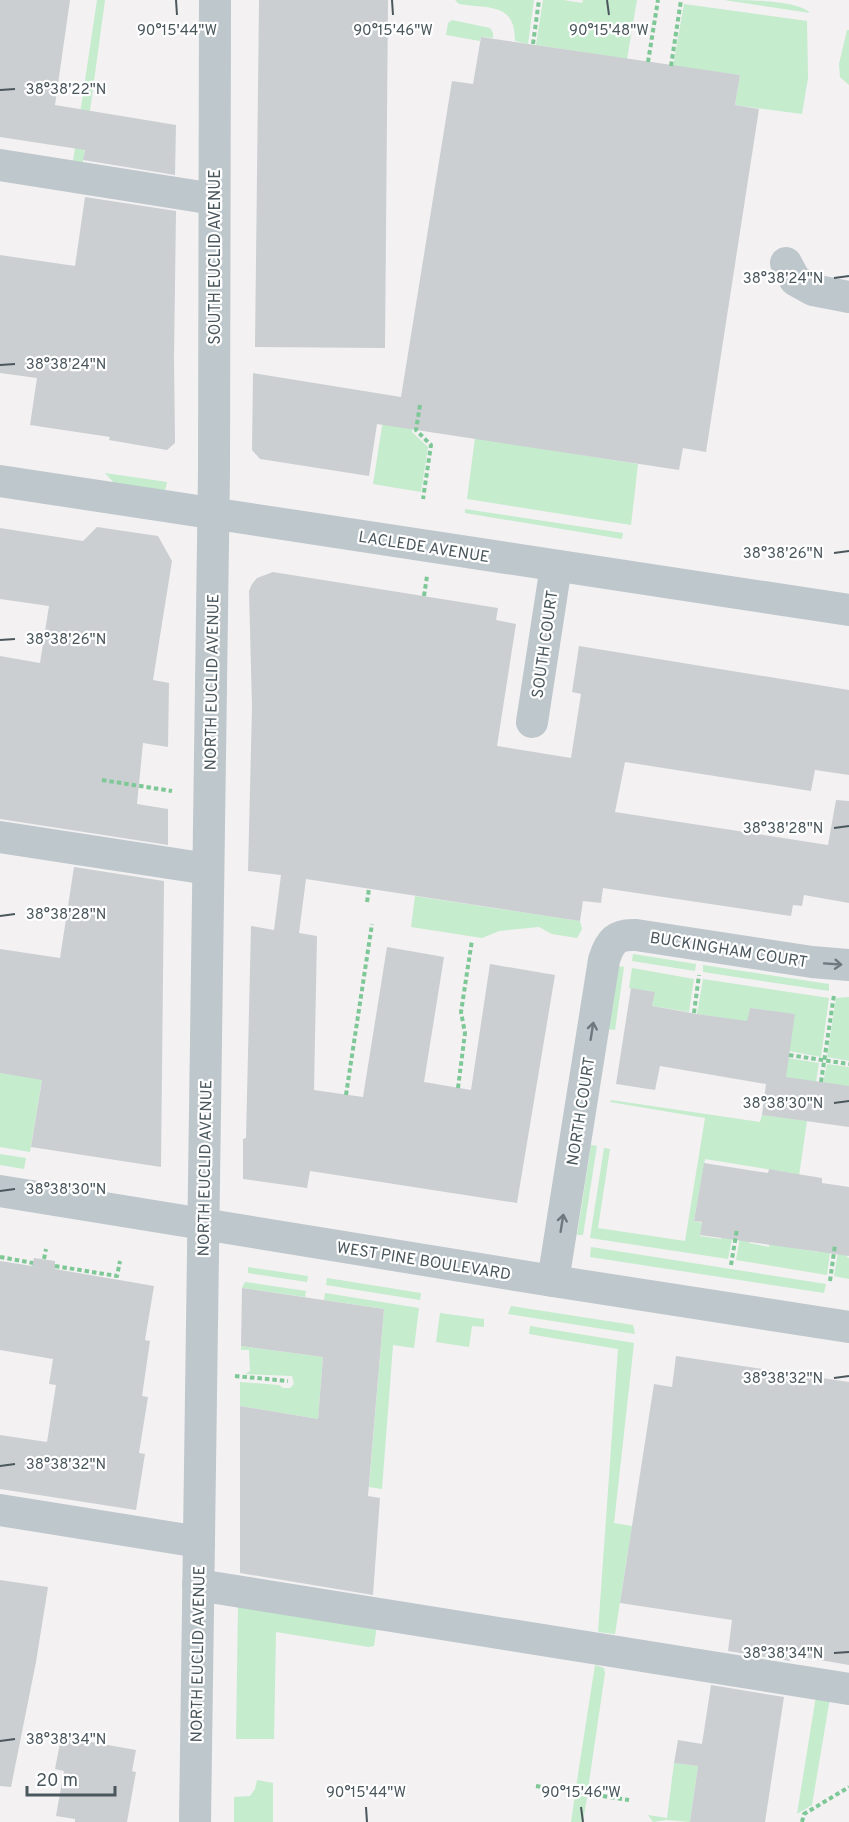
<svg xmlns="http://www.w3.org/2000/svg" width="849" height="1822" font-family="Overpass,sans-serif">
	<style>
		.green { fill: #c4eccd }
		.building { fill: #cbcfd2 }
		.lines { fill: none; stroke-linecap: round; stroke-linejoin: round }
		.path { stroke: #7ec897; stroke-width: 4; stroke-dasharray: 4.5 3; stroke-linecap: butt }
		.minor { stroke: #bec7cc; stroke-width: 32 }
		.oneway { stroke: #6d797e }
		.ticks { fill: none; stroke: #4a575d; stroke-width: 2 }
		.labels { text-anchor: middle; stroke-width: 4.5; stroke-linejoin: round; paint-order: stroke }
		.street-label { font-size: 16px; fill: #4a575d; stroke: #fff }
		.ticks-label { font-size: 15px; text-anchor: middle; fill: #4a575d; stroke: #fff; stroke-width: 4.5; stroke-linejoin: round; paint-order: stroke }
	</style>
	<rect width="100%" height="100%" fill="#f3f1f2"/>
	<g class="green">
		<polygon points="97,0 105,0 83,162 73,161"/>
		<path d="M455,0H534L528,44L515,41C515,2 489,9 459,4Z"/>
		<polygon points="543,0 563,0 582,3 583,0 637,0 627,59 536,45"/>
		<path d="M724,0C745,0 799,0 810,13Z"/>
		<polygon points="684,4 807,21 808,78 802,114 735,105 740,75 673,66"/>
		<polygon points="452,20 490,28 493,33 493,38 481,37 480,41 446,35 448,23"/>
		<polygon points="847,30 849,30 849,85 840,77 839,64"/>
		<polygon points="386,401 416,405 412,432 428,447 421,492 373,484"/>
		<polygon points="475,438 638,464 631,525 467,499"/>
		<polygon points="105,473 167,482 165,491 114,483"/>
		<polygon points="465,509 623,533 622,539 465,513"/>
		<polygon points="415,896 580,921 582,929 577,938 552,934 539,927 499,931 482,938 411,927"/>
		<polygon points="633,954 696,964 695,971 632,961"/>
		<polygon points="703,965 829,984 829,991 703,972"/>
		<polygon points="617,966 624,967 615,1030 607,1029"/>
		<polygon points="632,968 694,979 689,1012 652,1006 654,992 629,988"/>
		<polygon points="703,979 829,998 821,1057 789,1051 794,1014 750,1008 739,1074 737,1020 697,1014"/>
		<polygon points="849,997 849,1061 827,1057 836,998"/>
		<polygon points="788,1058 819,1063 816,1082 784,1086"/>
		<polygon points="827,1064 849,1067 849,1097 823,1083"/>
		<polygon points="0,1073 42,1079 30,1152 0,1147"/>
		<polygon points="611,1100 760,1122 762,1115 807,1121 790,1237 799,1249 818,1252 820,1242 831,1245 827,1275 736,1260 741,1230 751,1232 749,1243 769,1247 771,1236 780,1237 791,1173 705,1159 694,1221 702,1223 700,1236 721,1239 723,1227 734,1229 728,1259 590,1238 604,1148 610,1149 598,1228 685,1241 705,1118 610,1102"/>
		<polygon points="591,1145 597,1146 583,1235 577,1235"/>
		<polygon points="0,1154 26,1158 24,1169 0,1165"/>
		<polygon points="839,1246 849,1247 847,1257 849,1258 849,1279 834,1276"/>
		<polygon points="591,1247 826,1284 824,1293 590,1257"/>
		<polygon points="248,1267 308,1276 307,1282 248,1273"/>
		<polygon points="327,1278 421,1293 420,1300 326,1285"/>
		<polygon points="245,1282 306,1291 305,1297 242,1288"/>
		<polygon points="325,1293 419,1308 414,1348 393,1345 382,1489 369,1487 384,1309 324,1300"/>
		<polygon points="511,1306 633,1325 635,1334 508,1314"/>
		<polygon points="440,1313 484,1319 484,1327 472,1326 469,1347 436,1342"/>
		<polygon points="530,1326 634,1343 614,1523 632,1526 615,1634 598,1632 618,1349 529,1334"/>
		<polygon points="241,1346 323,1357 318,1419 240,1406 240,1382 279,1385 283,1388 290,1388 294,1384 292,1376 245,1374 250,1371 249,1350 241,1350"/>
		<polygon points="238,1605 377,1625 374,1646 369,1647 276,1632 274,1739 236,1739"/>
		<polygon points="595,1665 604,1668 605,1673 588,1789 576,1787"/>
		<polygon points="816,1696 830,1698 812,1805 797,1814"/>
		<polygon points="674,1763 698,1766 690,1822 666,1820 653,1822 648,1815 667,1818"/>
		<polygon points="257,1780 273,1783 273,1822 234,1822 234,1797 250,1796 255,1789"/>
		<polygon points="575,1795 587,1797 583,1822 571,1822"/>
	</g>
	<g class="building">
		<polygon points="0,0 70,0 55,105 176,125 175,175 83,160 85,150 0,137"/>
		<polygon points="259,0 388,0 385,348 255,347"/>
		<polygon points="481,37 740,75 735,105 759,109 706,452 683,448 679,470 377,424 369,476 260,459 252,450 253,373 401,397 452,81 473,84"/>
		<polygon points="85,197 176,211 174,359 175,443 167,450 109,440 110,437 30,425 37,378 0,373 0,255 75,266"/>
		<polygon points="97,527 158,536 172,561 153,680 169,683 168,747 143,743 137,804 168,809 168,845 0,819 0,656 40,663 49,606 0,599 0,528 83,541"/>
		<polygon points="273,572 498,608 496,620 516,624 497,746 571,758 581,694 572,692 579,646 849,690 849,775 815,770 811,791 625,762 615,812 828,845 836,800 849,801 849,903 804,895 802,906 793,905 791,916 603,888 601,903 583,901 580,921 306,879 299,933 317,936 314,1090 363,1097 387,947 444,957 424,1082 471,1090 490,964 555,975 517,1203 310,1171 307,1188 243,1179 243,1139 246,1138 251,926 274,930 281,875 248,871 252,707 249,591 252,584 257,578"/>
		<polygon points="74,867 164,881 161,1167 31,1147 42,1080 0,1073 0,949 60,958"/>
		<polygon points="631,988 655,992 652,1006 697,1014 747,1021 750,1008 795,1014 786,1077 849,1086 849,1127 762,1115 766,1084 660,1066 655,1090 616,1084"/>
		<polygon points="704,1163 768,1173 769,1169 791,1173 822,1178 822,1183 849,1187 849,1256 700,1235 702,1222 694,1221"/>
		<polygon points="34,1258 55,1261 55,1269 154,1286 145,1340 150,1341 142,1396 148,1397 139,1453 145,1454 136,1510 0,1489 0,1435 47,1442 56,1385 49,1384 53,1359 0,1350 0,1261 32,1266"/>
		<polygon points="242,1288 384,1309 368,1496 380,1498 373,1595 240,1573 240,1406 318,1419 323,1357 241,1346"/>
		<polygon points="676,1356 849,1382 849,1665 791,1655 790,1661 728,1651 732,1620 620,1603 654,1384 672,1387"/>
		<polygon points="0,1580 48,1587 36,1662 11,1787 0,1786"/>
		<polygon points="711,1685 784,1697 765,1822 690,1822 698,1766 674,1763 678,1740 702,1744"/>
		<polygon points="69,1738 136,1750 132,1771 136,1772 127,1822 75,1822 75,1819 56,1816 64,1771 55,1769 60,1743 68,1744"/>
	</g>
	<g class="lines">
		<g class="path">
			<polyline points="533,44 539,0"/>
			<polyline points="648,62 658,0"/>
			<polyline points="671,66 681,0"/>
			<polyline points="420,405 416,430 431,445 423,499"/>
			<polyline points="424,596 427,576"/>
			<polyline points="102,780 172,791"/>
			<polyline points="367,902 369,889"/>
			<polyline points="694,1013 699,975"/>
			<polyline points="789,1055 849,1064"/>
			<polyline points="821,1082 834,995"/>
			<polyline points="458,1088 465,1033 461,1012 472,940"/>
			<polyline points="346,1095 372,924"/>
			<polyline points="0,1257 33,1263"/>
			<polyline points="44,1259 46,1249"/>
			<polyline points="731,1265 737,1229"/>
			<polyline points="55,1266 117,1276 120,1261"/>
			<polyline points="830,1281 835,1245"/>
			<polyline points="235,1376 288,1381"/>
			<polyline points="536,1786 629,1800"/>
			<polyline points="802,1822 804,1814 849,1787"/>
		</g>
		<g class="minor">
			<polyline points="0,165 214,199"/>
			<polyline points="786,263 795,280 813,290 849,297"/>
			<polyline points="0,481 849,610"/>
			<polyline points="532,722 556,566"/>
			<polyline points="0,837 208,869"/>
			<polyline points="0,1191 553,1281 849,1327"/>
			<path d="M553,1281L604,960C610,941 616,934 636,935L812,962L849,965"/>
			<polyline points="0,1510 199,1542"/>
			<polyline points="198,1585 849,1689"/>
			<polyline points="195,1822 214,471 215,0"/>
		</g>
	</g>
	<defs><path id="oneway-shaft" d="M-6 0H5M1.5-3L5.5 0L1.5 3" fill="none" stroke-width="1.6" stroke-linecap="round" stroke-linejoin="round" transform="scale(1.5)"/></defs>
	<g class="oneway">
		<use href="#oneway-shaft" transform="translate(833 964) rotate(4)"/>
		<use href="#oneway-shaft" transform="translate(592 1031) rotate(-81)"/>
		<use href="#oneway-shaft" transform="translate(562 1223) rotate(-81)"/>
	</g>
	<path class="ticks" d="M176,0L177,15M392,0L393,15M607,0L609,15M0,90L15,89M834,278L849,276M0,365L15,364M834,553L849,551M0,640L15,639M834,828L849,826M0,916L15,914M834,1103L849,1101M0,1191L15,1189M834,1378L849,1376M0,1466L15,1464M834,1653L849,1652M0,1741L15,1739M366,1807L367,1822M581,1807L583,1822"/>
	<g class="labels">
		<g class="street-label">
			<text transform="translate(214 257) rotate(-90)" y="6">SOUTH EUCLID AVENUE</text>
			<text transform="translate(424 546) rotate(9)" y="6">LACLEDE AVENUE</text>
			<text transform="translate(544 644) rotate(-82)" y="6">SOUTH COURT</text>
			<text transform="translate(211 682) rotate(-89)" y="6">NORTH EUCLID AVENUE</text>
			<text transform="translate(729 949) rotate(9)" y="6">BUCKINGHAM COURT</text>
			<text transform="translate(580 1111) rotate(-81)" y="6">NORTH COURT</text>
			<text transform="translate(204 1168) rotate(-89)" y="6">NORTH EUCLID AVENUE</text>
			<text transform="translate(424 1260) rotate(9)" y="6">WEST PINE BOULEVARD</text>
			<text transform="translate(197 1654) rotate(-89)" y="6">NORTH EUCLID AVENUE</text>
		</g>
	</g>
	<g class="ticks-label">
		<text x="177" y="35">90°15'44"W</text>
		<text x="393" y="35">90°15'46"W</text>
		<text x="609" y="35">90°15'48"W</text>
		<text x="66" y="94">38°38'22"N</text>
		<text x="783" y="283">38°38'24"N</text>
		<text x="66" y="369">38°38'24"N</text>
		<text x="783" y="558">38°38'26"N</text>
		<text x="66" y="644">38°38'26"N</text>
		<text x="783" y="833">38°38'28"N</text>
		<text x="66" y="919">38°38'28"N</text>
		<text x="783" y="1108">38°38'30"N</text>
		<text x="66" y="1194">38°38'30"N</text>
		<text x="783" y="1383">38°38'32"N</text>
		<text x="66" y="1469">38°38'32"N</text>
		<text x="783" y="1658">38°38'34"N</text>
		<text x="66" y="1744">38°38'34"N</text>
		<text x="366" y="1797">90°15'44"W</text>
		<text x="581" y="1797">90°15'46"W</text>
	</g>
	<path d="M27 1786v9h88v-9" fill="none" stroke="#4a575d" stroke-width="3"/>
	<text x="36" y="1786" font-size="18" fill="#4a575d" stroke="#ffffff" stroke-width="4.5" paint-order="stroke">20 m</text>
</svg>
